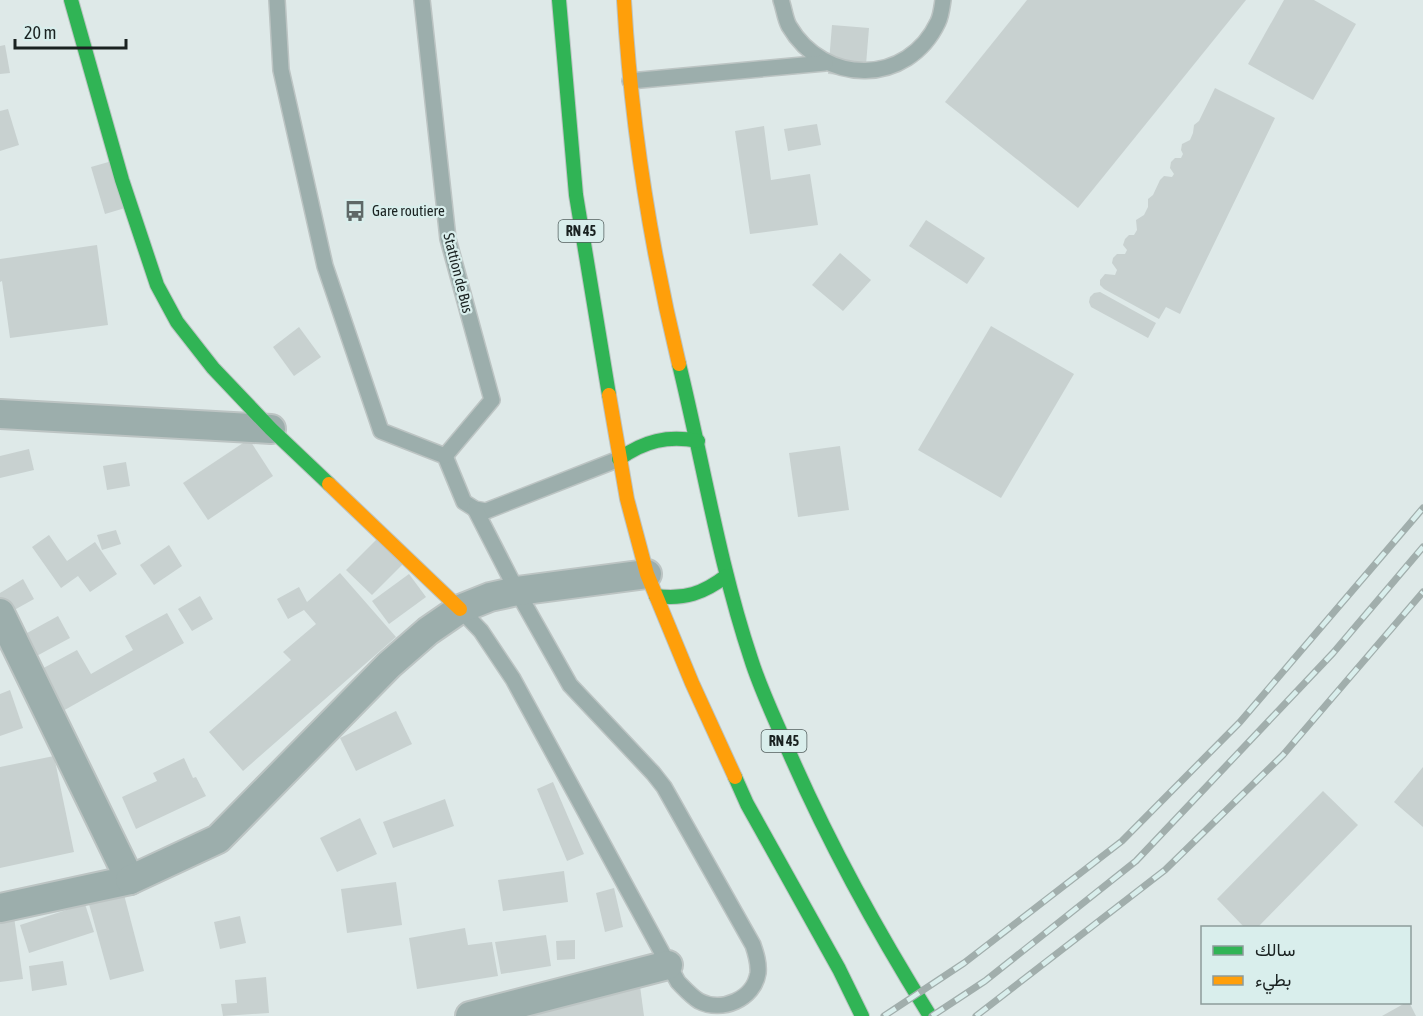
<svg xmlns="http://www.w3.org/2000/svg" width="1423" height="1016" font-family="'Asap Condensed',Vazirmatn,sans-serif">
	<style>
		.building { fill: #c8d1d0 }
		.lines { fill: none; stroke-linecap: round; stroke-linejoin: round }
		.lane-casing { stroke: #bcc4c3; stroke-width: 18 }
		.street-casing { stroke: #bcc4c3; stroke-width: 32 }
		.fast-casing { stroke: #bcc4c3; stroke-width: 16 }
		.slow-casing { stroke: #bcc4c3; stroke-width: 16 }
		.lane { stroke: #9caeac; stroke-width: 15 }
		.street { stroke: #9caeac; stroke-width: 28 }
		.fast { stroke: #30b455; stroke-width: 14 }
		.slow { stroke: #ff9f0a; stroke-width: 14 }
		.rail-casing { stroke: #a1aeac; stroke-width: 7 }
		.rail { stroke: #d9eeec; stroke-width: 4.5; stroke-dasharray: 14; stroke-linecap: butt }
		.labels { text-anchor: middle; stroke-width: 4.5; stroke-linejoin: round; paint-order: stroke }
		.shield { fill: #d9eeec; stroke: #535f5e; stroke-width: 1.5 }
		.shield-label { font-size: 14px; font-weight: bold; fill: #1a2221 }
		.poi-label { font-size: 15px; fill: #1a2221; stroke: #d9eeec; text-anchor: start }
		.street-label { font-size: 15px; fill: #1a2221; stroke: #d9eeec }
	</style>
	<rect width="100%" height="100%" fill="#dee9e8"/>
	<g class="building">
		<polygon points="1027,0 1246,0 1078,208 945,102"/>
		<polygon points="1284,0 1314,0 1356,24 1313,100 1248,64"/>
		<polygon points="832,25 869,28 865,77 828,74"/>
		<polygon points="5,45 10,73 0,74 0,46"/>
		<polygon points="1215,88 1275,118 1180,314 1166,307 1159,319 1104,289 1100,285 1100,280 1105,274 1115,275 1117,270 1112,263 1113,258 1117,254 1125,254 1127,250 1123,245 1125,239 1129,235 1134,235 1137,230 1136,220 1144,215 1148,207 1148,199 1153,195 1160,180 1164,176 1172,177 1174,174 1170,168 1171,162 1175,158 1181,158 1183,154 1181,150 1182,144 1190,140 1193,133 1194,125 1199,121"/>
		<polygon points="8,109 19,145 0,151 0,111"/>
		<polygon points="817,124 821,145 788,151 784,129"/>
		<polygon points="764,126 771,180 810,174 818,225 750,234 735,131"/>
		<polygon points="112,161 125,208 105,214 91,167"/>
		<polygon points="926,220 985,258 967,284 909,246"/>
		<polygon points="97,245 108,325 10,338 2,281 0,282 0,259"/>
		<polygon points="840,253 871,280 843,311 812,285"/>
		<polygon points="1100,292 1156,323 1148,338 1091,307 1089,302 1090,297 1094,293"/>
		<polygon points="991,326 1074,374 1001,498 918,450"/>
		<polygon points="299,327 321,357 294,376 273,347"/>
		<polygon points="249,439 273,476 208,520 183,483"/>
		<polygon points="840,446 849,510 798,517 789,453"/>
		<polygon points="29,449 34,470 0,478 0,456"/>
		<polygon points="126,462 130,486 107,490 103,466"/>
		<polygon points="116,530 121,544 102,550 97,535"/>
		<polygon points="49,535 67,561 95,542 117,574 90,592 78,576 61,588 32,547"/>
		<polygon points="377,539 403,564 372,595 346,570"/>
		<polygon points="169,545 182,566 154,585 140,565"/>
		<polygon points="340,573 396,637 243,771 209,732 291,660 283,652 316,624 304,610 288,619 277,599 299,587 307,602"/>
		<polygon points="409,574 426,597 389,624 372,601"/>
		<polygon points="23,579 34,599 7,614 0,601 0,593"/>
		<polygon points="200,596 213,619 192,631 178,609"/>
		<polygon points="167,613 184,643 61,712 38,671 77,650 91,674 133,650 125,636"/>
		<polygon points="58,616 70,638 31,659 18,638"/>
		<polygon points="10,690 23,728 0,736 0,694"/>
		<polygon points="396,711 412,744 356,771 340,738"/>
		<polygon points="54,756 74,852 0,868 0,767"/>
		<polygon points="184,758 193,778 196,777 206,796 136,829 122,797 157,781 153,773"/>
		<polygon points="1423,767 1423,827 1394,802"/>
		<polygon points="553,782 584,854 567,861 537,789"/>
		<polygon points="1323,791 1358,825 1257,928 1245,928 1217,899"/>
		<polygon points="445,799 454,826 393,848 383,822"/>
		<polygon points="360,818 377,854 337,872 320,838"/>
		<polygon points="564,871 568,902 503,911 498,880"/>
		<polygon points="396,882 402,925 347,933 341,889"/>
		<polygon points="122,887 144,971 110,980 87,897"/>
		<polygon points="614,888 623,927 605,932 596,893"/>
		<polygon points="85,904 94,932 29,953 20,925"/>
		<polygon points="240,916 246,943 220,949 214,922"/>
		<polygon points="14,917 23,979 0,982 0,919"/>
		<polygon points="465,928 468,945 492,942 498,976 417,989 409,938"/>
		<polygon points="546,935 551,966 501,974 495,942"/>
		<polygon points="575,940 575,959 557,960 556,941"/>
		<polygon points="63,961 67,985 32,991 29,966"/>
		<polygon points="266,977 269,1013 223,1016 221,1004 237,1003 235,980"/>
		<polygon points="640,986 644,1016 513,1016"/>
		<polygon points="1407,1002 1409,1002 1416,1016 1382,1016"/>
	</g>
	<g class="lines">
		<defs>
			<g id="lane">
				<polyline points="277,0 281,70 325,266 381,431 445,456 464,502 475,509 486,511 619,459"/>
				<polyline points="422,0 448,239 492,400 445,456"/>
				<path d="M781,0C784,8 785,19 789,26C824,86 908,86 938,22C941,16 942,7 943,0"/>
				<polyline points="630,81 825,63"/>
				<path d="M460,609L481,631L513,679L678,982C684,988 691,996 699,1001C722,1013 754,999 758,973C759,963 756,954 753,945L664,787L653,773L570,685L517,591L475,509"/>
			</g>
			<g id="street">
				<polyline points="0,414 271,429"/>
				<polyline points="0,613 130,880 0,908"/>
				<polyline points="130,880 218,839 389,665 428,631 460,609 490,597 517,591 647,574"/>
				<polyline points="470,1016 668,965"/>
			</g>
			<g id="fast">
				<polyline points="71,0 122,180 157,285 177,322 213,368 271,429 329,484"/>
				<polyline points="559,0 576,195 609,395"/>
				<path d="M679,364C703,462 719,563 751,659C761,691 776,721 789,752C829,844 877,931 930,1016"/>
				<path d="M619,459C644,441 668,435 698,441"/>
				<path d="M656,596C684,600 704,593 726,576"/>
				<polyline points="735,777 747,804 839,969 862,1016"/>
			</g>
			<g id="slow">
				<path d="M624,0C631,123 650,244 679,364"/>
				<polyline points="609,395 627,499 647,574 692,683 735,777"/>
				<polyline points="329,484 460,609"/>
			</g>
		</defs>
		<use href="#lane" class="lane-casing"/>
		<use href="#street" class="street-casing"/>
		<use href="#fast" class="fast-casing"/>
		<use href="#slow" class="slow-casing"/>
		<use href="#lane" class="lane"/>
		<use href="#street" class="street"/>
		<use href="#fast" class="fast"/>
		<use href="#slow" class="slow"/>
		<defs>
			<g id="rail">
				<polyline points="884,1016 964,963 1122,841 1240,722 1423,508"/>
				<polyline points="932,1016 985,981 1136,861 1333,653 1423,547"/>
				<polyline points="976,1016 1165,870 1283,755 1423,592"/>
			</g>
		</defs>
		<use href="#rail" class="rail-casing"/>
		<use href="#rail" class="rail"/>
	</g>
	<defs>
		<symbol id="bus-bare" viewBox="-9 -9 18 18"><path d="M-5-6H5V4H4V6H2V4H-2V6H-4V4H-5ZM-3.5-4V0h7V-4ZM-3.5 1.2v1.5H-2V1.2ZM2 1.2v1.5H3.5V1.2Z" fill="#5f6867" stroke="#d9eeec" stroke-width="2.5" paint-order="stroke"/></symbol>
	</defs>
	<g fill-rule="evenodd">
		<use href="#bus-bare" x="340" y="196" width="30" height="30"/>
	</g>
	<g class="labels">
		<g class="shield">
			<rect x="558.5" y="220" width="45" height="22" rx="4.5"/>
			<rect x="761.5" y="730" width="45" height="22" rx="4.5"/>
		</g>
		<g class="shield-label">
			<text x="581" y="236">RN 45</text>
			<text x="784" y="746">RN 45</text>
		</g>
		<g class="poi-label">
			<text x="372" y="216">Gare routiere</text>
		</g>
		<g class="street-label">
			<text transform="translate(458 273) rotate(76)" y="5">Stattion de Bus</text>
		</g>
	</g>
	<rect x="1201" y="926" width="210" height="78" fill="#d9eeec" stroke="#8d9c9b" stroke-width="1.5"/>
	<rect x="1213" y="946" width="30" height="9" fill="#30b455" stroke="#8d9c9b" stroke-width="1.5"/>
	<text x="1255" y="956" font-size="18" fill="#1a2221">سالك</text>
	<rect x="1213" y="976" width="30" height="9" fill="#ff9f0a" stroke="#8d9c9b" stroke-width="1.5"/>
	<text x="1255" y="986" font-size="18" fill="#1a2221">بطيء</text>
	<path d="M15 39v9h111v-9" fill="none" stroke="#1a2221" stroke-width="3"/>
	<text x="24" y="39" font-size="18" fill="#1a2221" stroke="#d9eeec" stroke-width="4.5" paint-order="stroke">20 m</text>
</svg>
